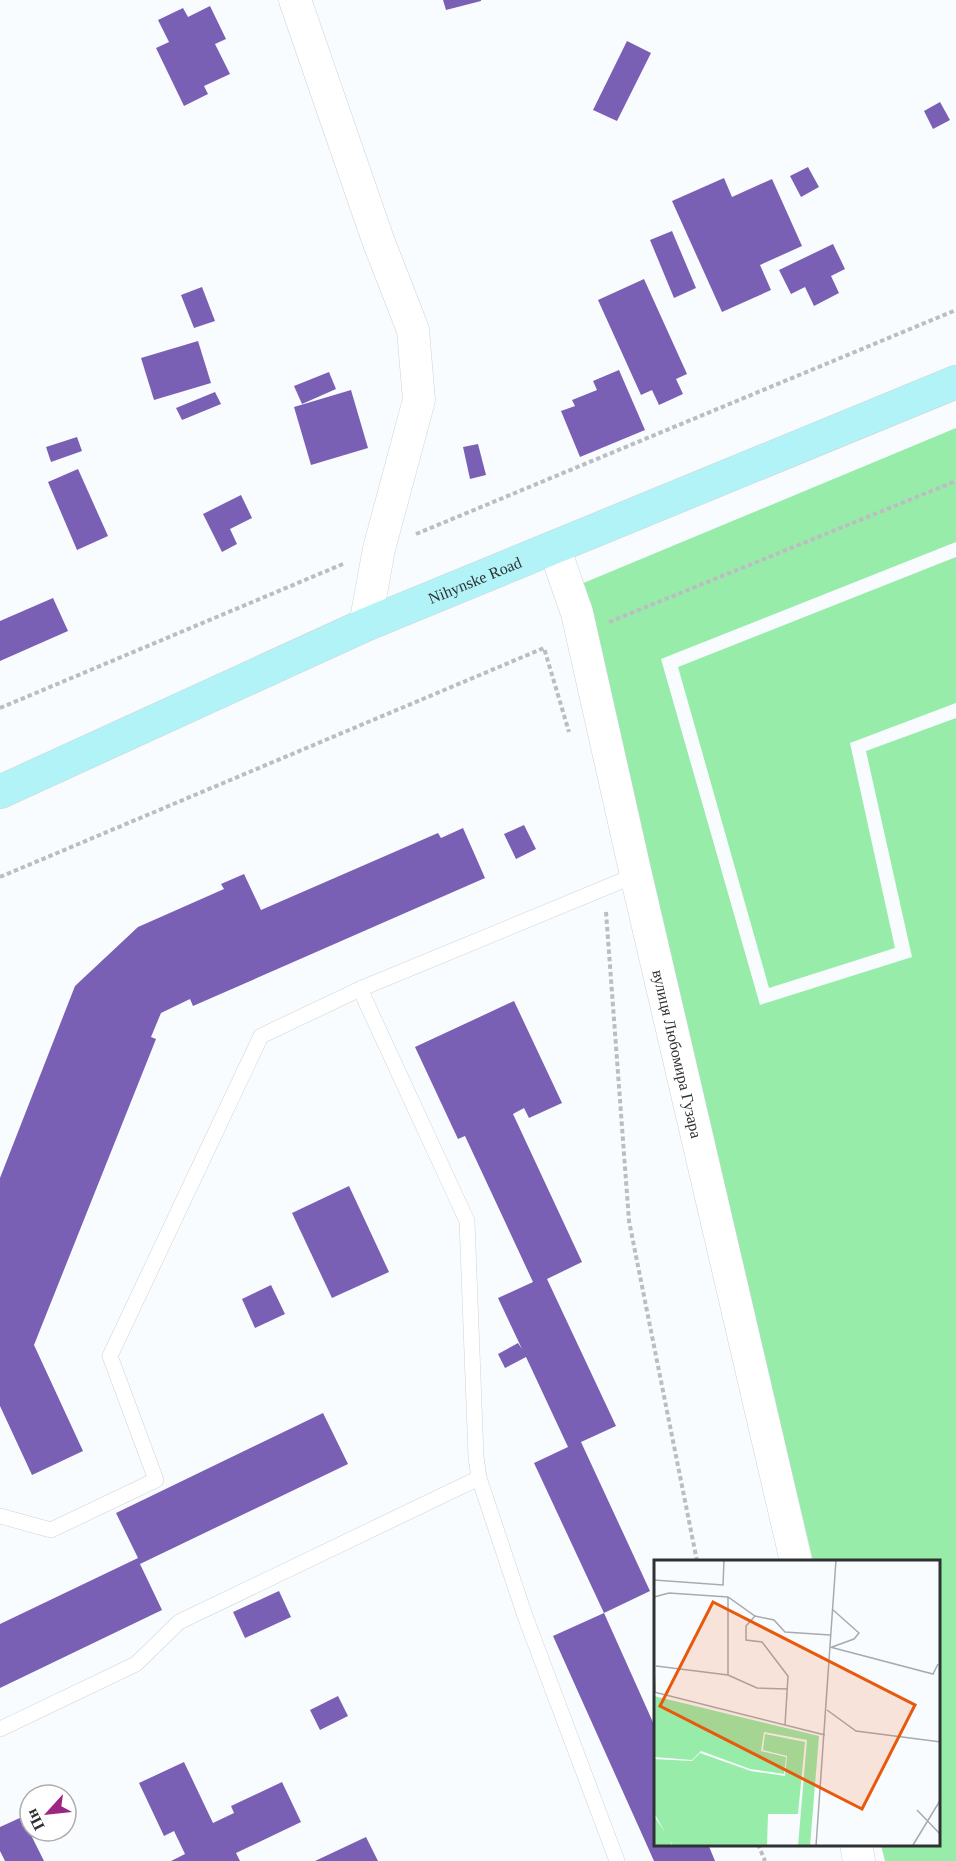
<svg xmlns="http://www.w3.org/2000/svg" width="956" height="1861" font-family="Georgia,serif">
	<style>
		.green { fill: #98ecaa }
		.building { fill: #7960b4 }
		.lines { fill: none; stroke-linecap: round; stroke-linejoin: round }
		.service-casing { stroke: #ccd4da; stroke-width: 16 }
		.minor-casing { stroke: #ccd4da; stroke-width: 33 }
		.secondary-casing { stroke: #ccd4da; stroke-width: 34 }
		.path { stroke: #bbbec0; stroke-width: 4; stroke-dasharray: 4.5 3; stroke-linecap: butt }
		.service { stroke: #fff; stroke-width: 15 }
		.minor { stroke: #fff; stroke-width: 32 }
		.secondary { stroke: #b2f3f7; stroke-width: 33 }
		.labels { text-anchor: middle; stroke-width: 6; stroke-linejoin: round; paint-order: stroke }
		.street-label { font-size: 16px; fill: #2f3235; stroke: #fff }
		.inset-road { fill: none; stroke: #a8abae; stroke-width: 1.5 }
		.view { fill: #e8590c; fill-opacity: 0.15; stroke: #e8590c; stroke-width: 3 }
		.inset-edge { fill: none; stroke: #2f3235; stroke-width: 3 }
	</style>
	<rect width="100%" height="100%" fill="#f9fcfe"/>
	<g class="green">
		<polygon points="956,428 956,542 661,659 760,1005 912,957 866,751 956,718 956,1861 885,1861 881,1845 940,1844 940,1561 813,1561 581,584"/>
		<polygon points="956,557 956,703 850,743 895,948 769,988 678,667"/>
	</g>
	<g class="building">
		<polygon points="443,0 481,0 481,1 446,10"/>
		<polygon points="210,6 226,39 215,44 230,74 204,86 208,94 184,106 156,48 169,42 158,20 183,8 188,17"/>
		<polygon points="627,41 651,53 617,121 593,110"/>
		<polygon points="940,102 950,120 933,129 924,111"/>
		<polygon points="808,167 819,187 801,197 790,176"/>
		<polygon points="724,178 732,197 772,179 802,246 760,265 771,290 722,312 672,201"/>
		<polygon points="672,231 696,288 674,298 650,240"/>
		<polygon points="833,244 845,269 831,276 839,293 814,306 805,287 791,294 779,270"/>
		<polygon points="644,279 687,374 676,379 683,394 659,405 652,390 641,395 598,300"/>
		<polygon points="202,287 215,321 194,328 181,295"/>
		<polygon points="198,341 211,383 154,400 141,358"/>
		<polygon points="619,370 645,430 580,457 561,411 575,406 572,400 597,390 593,381"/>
		<polygon points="329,372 336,389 302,404 294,386"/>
		<polygon points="351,390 368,448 311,465 294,407"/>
		<polygon points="215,392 221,404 182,420 176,408"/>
		<polygon points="77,437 82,451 51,462 46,447"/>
		<polygon points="478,444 486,475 470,479 463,447"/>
		<polygon points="78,469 108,536 77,550 48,482"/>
		<polygon points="241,495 252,518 230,529 237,544 222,552 203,514"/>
		<polygon points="53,598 68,631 0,661 0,621"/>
		<polygon points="524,825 536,849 516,859 504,834"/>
		<polygon points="463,828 485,878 193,1006 190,999 161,1013 151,1037 156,1039 34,1345 83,1451 32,1475 0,1406 0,1178 75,986 138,927 224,889 221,884 244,874 261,910 438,833 441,838"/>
		<polygon points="514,1001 562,1103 529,1118 524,1108 513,1114 582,1262 547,1279 616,1426 581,1442 650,1591 604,1613 534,1463 568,1447 526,1357 505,1368 498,1354 518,1343 522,1349 498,1298 533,1282 465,1136 458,1139 415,1047"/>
		<polygon points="349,1186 389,1272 332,1298 292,1213"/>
		<polygon points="271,1285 285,1314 255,1328 242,1299"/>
		<polygon points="323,1413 348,1464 140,1564 162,1610 0,1688 0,1624 138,1558 116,1513"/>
		<polygon points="279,1591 291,1617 245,1638 233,1612"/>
		<polygon points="604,1613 656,1729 656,1844 708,1844 715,1861 654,1861 553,1636"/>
		<polygon points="338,1696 348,1716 320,1730 310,1710"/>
		<polygon points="184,1762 213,1823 234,1813 231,1806 282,1782 301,1822 236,1853 240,1861 171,1861 185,1854 174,1831 164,1836 139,1783"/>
		<polygon points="22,1817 44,1861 5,1861 0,1851 0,1827"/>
		<polygon points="366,1837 378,1861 315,1861"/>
	</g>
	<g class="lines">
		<defs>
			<g id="service">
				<polyline points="360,989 467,1221 476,1457 479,1478 525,1616 617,1861"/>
				<polyline points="0,1516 51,1530 156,1480 110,1356 261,1036 360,989 636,875"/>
				<polyline points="0,1729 136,1664 179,1622 479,1478"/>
			</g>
			<g id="minor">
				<polyline points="295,0 378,240 413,330 419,400 379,549 365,625"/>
				<path id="s1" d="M554,547L577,613L636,875L796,1561"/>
				<polyline points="856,1844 859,1861"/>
			</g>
			<g id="secondary">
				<path id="s2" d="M0,792L365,625L956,382"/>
			</g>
		</defs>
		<use href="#service" class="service-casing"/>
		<use href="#minor" class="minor-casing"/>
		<use href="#secondary" class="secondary-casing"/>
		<g class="path">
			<polyline points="416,534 956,310"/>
			<polyline points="609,622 956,481"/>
			<polyline points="0,708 343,564"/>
			<polyline points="0,877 544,648 569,732"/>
			<polyline points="606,912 629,1221 697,1561"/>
			<polyline points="758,1844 765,1861"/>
		</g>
		<use href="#service" class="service"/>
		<use href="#minor" class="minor"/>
		<use href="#secondary" class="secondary"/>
	</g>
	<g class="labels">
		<g class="street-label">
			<text dy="6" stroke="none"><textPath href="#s2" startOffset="520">Nihynske Road</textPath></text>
			<text dy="6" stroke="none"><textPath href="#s1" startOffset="522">вулиця Любомира Гузара</textPath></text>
		</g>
	</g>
	<g transform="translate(654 1560)">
		<rect width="286" height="286" fill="#f9fcfe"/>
		<path d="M0,136L165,176L156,286H144L153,180L110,172L107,191L132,197L130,214L96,209L47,191L38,200L0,197ZM111,174L151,182L144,254H114L113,286H19L0,253V199L38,201L46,193L97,211L131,216L133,196L109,190ZM0,256L15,278L18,286H0Z" fill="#98ecaa"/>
		<path class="inset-road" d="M0,20L69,25L70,0M0,37L15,33L74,37L101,56L120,60L131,72L176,75M74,37V115M101,56L92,66V80L108,82L134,116L131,165M176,87L279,114L284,104M178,87L200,79L205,73L178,49M0,106L1,132M2,106L74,115L103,128L134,129M0,132L171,175M173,150L202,171L287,182M263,250L287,275M259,285L287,239M162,286L182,0"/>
		<path class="view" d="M59,42L261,145L208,249L6,146Z"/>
		<rect width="286" height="286" class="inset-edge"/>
	</g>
	<g transform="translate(48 1813) rotate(243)"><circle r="28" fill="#ffffff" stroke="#acadae" stroke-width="1.5"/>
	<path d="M0-4.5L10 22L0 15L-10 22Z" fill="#9b2783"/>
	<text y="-9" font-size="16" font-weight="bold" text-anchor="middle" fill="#2f3235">Пн</text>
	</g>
</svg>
